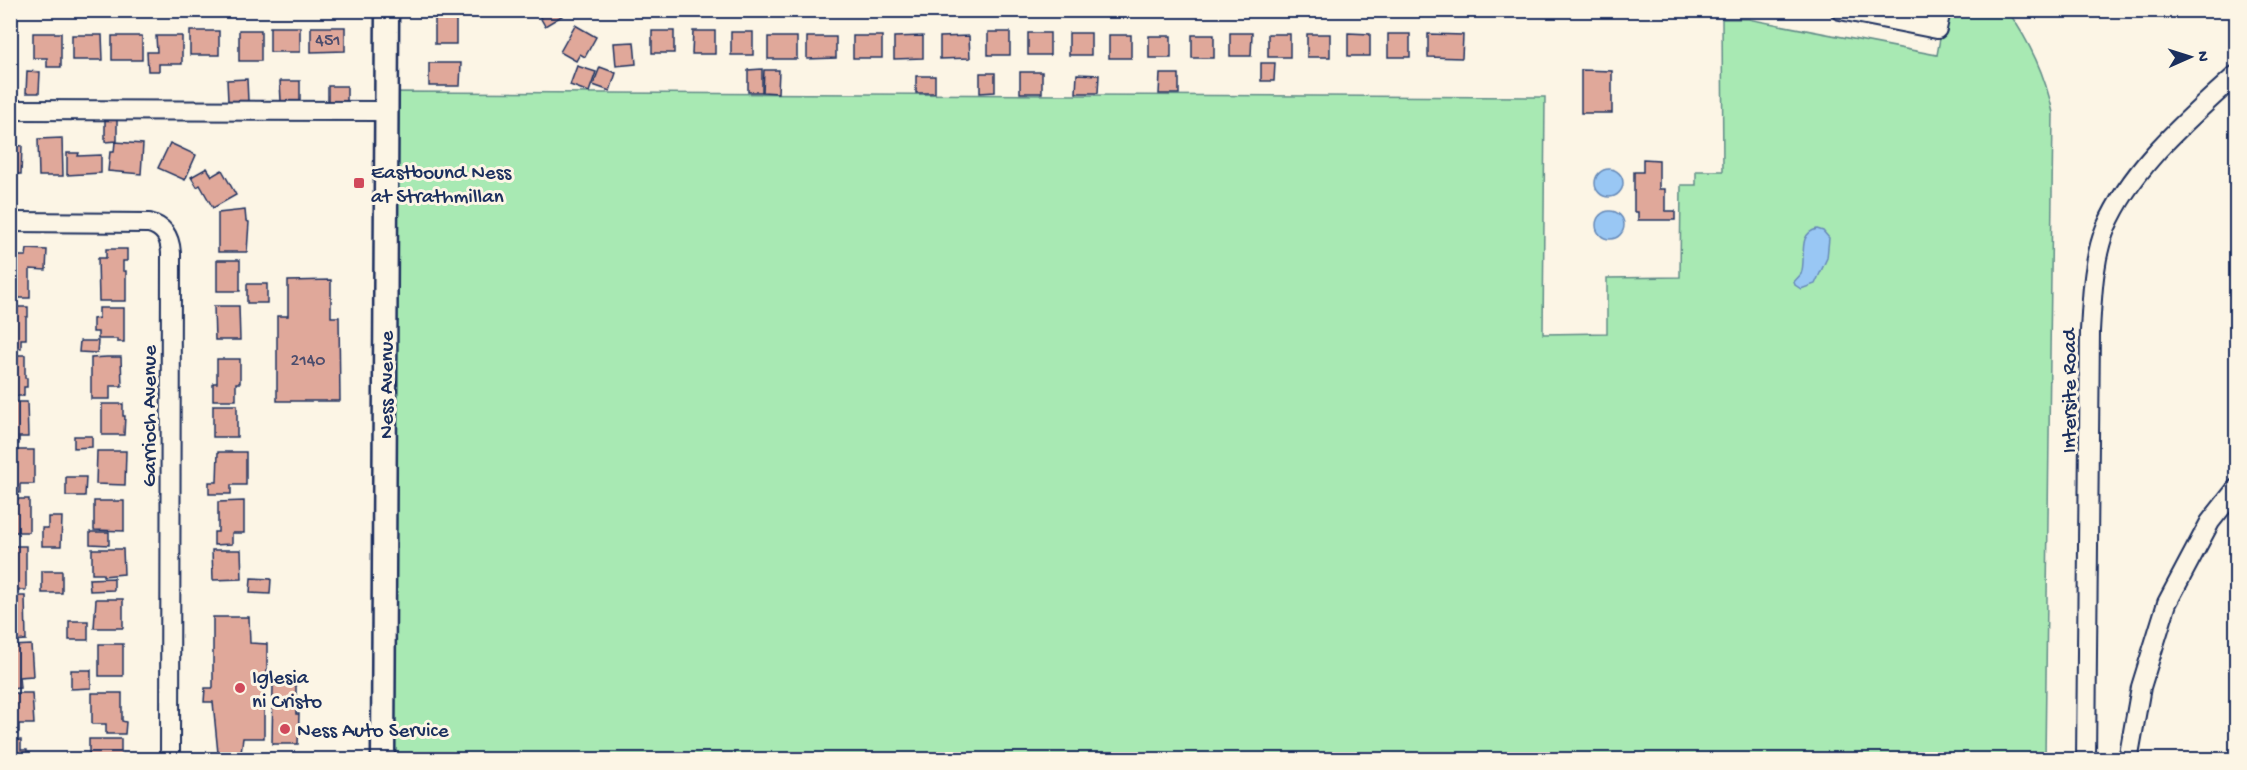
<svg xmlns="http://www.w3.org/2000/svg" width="2247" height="770" font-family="'Gochi Hand',sans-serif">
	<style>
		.green { fill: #a8e9b3; stroke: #628c88; stroke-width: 1.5 }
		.water { fill: #99c7f4; stroke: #678ab8; stroke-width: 1.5 }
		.building { fill: #e0a89a; stroke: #1b2f5e; stroke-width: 1.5 }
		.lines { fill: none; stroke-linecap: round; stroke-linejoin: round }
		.minor-casing { stroke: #1b2f5e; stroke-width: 22 }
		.major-casing { stroke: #1b2f5e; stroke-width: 27 }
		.minor { stroke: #fcf5e5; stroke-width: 18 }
		.major { stroke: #fcf5e5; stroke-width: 22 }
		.poi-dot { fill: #d1495b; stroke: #fcf5e5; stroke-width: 2 }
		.labels { text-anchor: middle; stroke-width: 6; stroke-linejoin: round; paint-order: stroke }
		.number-label { font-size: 18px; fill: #4c4d6d }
		.poi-label { font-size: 21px; fill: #1b2f5e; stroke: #fcf5e5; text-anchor: start }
		.street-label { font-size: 21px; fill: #1b2f5e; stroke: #fcf5e5 }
	</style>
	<rect width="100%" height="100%" fill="#fcf5e5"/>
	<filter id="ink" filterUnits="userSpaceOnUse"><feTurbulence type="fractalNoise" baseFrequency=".0167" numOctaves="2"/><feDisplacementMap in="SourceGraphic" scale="12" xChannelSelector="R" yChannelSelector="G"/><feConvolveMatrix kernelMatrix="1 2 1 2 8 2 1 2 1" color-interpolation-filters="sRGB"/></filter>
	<g filter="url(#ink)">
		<path class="green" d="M1945,11H2008C2030,43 2045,74 2053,113L2045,759L383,760L388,92L1545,97L1543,334L1607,333V278L1680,277L1681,185H1696V171H1723L1722,19H1748L1937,55Z"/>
		<g class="water">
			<circle cx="1609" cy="183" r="14"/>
			<circle cx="1610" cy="225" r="14"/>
			<path d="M1817,229L1823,231L1829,238L1827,258L1815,284L1801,289L1795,285L1794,282C1796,279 1799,277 1801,274C1807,259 1796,234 1817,229Z"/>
		</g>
		<g class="building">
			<polygon points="536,10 562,10 565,14 545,26"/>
			<rect x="435" y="15" width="21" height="29"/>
			<polygon points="575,25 596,37 585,57 580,54 576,61 560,52"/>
			<rect x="270" y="27" width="30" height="25"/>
			<polygon points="311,27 345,27 345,51 311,52"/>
			<rect x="239" y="30" width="22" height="31"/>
			<rect x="10" y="31" width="5" height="30"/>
			<rect x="190" y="31" width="29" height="24"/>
			<rect x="652" y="31" width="22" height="22"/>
			<polygon points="693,31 715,31 715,54 692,54"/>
			<rect x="731" y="32" width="22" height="23"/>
			<rect x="988" y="32" width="22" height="23"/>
			<polygon points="33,33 61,33 61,67 47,67 47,58 33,58"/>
			<rect x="1028" y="33" width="22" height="22"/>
			<rect x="1069" y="33" width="22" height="22"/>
			<polygon points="1230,33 1252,33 1251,56 1230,56"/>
			<polygon points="1348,33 1370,34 1370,56 1348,56"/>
			<rect x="1268" y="34" width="22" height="23"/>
			<rect x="1307" y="34" width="23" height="23"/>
			<rect x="1388" y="34" width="22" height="23"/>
			<polygon points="1428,34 1463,35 1462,58 1428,57"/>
			<polygon points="72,35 102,35 103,60 72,60"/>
			<rect x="1109" y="35" width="22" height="23"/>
			<rect x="1192" y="35" width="22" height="23"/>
			<rect x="112" y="36" width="30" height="24"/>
			<polygon points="156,36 182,36 182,64 159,64 159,71 148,71 147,52 157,52"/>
			<rect x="853" y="36" width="29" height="22"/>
			<polygon points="923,36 923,58 894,59 894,37"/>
			<polygon points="969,36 970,58 940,59 940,37"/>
			<rect x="1149" y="36" width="22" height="22"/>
			<rect x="768" y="37" width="29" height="22"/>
			<polygon points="807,37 836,37 836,58 807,59"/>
			<polygon points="634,42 636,64 616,66 614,43"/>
			<polygon points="429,63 461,63 460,86 429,86"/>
			<polygon points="1261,63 1275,63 1274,81 1261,81"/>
			<polygon points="577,66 596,72 589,92 570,85"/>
			<polygon points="600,67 616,73 610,91 593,85"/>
			<polygon points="762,69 762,92 748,92 748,70"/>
			<polygon points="764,70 779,70 778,93 763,92"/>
			<polygon points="1581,70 1612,71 1612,113 1581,113"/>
			<polygon points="27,71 40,72 39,93 26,93"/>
			<rect x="1020" y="72" width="22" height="21"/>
			<polygon points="980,73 995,73 995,92 980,93"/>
			<polygon points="1077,74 1099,75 1098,93 1076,93"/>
			<polygon points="1160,74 1179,74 1179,94 1159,94"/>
			<rect x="916" y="76" width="19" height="17"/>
			<polygon points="247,79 248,101 228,101 227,80"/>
			<polygon points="280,81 300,81 300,101 281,101"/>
			<rect x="328" y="86" width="19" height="18"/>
			<polygon points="105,120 117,120 117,141 105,142"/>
			<polygon points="62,138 63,176 39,176 38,139"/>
			<polygon points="115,142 143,144 141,174 108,171 110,152 114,152"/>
			<polygon points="170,143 196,155 185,180 158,168"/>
			<polygon points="10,145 22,146 21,174 10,174"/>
			<polygon points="67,153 79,153 78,156 101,155 101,173 67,175"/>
			<polygon points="1643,159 1659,160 1659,189 1665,189 1665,211 1675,211 1675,220 1638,220 1638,212 1634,212 1634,172 1643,172"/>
			<polygon points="207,168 212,176 222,170 236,195 213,208 200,185 197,187 191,177"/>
			<polygon points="245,210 246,221 249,222 247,252 218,252 218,213"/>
			<polygon points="27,249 47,250 46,270 30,269 30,298 10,298 10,256 26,256"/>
			<polygon points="106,249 127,249 127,261 123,261 123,271 126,271 126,301 99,301 98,258 106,258"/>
			<rect x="217" y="260" width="23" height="31"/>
			<polygon points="331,280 331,317 339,317 340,401 277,401 277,316 288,316 288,281"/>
			<rect x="247" y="284" width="20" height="19"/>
			<polygon points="214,306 239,306 240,340 215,340"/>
			<polygon points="10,307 28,307 28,317 26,317 26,339 21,339 21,348 10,348"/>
			<polygon points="99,308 124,308 124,342 117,342 117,339 98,339 98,332 93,332 93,319 99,318"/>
			<polygon points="80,341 98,341 97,353 79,352"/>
			<polygon points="10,355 25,355 25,378 27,378 27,387 24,387 24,396 10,396"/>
			<polygon points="107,357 121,357 122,386 110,386 110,399 91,399 91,358"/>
			<polygon points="217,359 240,359 240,383 236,383 236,400 213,400 213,383 217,383"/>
			<polygon points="10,402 27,402 28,437 19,437 19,444 10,444"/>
			<polygon points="102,404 123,404 123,416 125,416 124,435 102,435"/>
			<rect x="213" y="405" width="24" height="32"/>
			<polygon points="74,436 92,436 92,447 74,448"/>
			<polygon points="10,450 34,450 34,484 20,484 20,493 10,493"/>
			<polygon points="97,451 126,451 125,485 96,484"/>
			<polygon points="218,452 246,452 246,485 231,485 231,494 209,494 209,482 217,482"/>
			<polygon points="66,477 86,477 85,496 66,496"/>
			<rect x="10" y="499" width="19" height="33"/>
			<polygon points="94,501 124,501 124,531 94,530"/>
			<polygon points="244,501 244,533 232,533 232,544 214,545 214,532 218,532 218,502"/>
			<polygon points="48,517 62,517 61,546 42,546 42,528 48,528"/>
			<polygon points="90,532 109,532 109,545 90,544"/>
			<rect x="10" y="546" width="16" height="44"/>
			<polygon points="92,549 123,549 124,574 103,576 103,574 92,574"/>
			<polygon points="212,550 241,550 242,579 213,580"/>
			<rect x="42" y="571" width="20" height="22"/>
			<polygon points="114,578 114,590 90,591 89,579"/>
			<polygon points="251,578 271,579 270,594 250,593"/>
			<polygon points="10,596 25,596 26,640 10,641"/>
			<polygon points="96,599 123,599 123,628 94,628"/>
			<polygon points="213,617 249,617 250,643 267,644 267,690 264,690 264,738 243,738 241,753 236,760 220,758 218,753 213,702 204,702 205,688 213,688"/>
			<rect x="69" y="621" width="19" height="19"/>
			<rect x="99" y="644" width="24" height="32"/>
			<polygon points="31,645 33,676 19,677 20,688 10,689 10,646"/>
			<polygon points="71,670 91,670 91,688 71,689"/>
			<polygon points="273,685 296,685 296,714 299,714 298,744 272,744"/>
			<polygon points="10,693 32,693 34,724 19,724 19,732 10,732"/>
			<polygon points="92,693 122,693 122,721 126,722 125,734 106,734 106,724 92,724"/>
			<polygon points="89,739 121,739 121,758 122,760 89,760"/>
			<polygon points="10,740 21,740 21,750 27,750 27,760 10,760"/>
		</g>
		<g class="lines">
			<defs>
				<g id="minor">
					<polyline points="1840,10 1937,29 1941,10"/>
					<polyline points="10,110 387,111"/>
					<path d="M10,222L149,223C165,227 170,238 171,253L170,760"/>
					<path d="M2086,760L2090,331C2092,297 2093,259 2106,227C2133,165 2188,120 2236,75"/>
					<polyline points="2128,760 2141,687 2167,603 2210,522 2236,489"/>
				</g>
				<polyline id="major" points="383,760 387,10"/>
			</defs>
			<use href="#minor" class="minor-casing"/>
			<use href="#major" class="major-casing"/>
			<use href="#minor" class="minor"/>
			<use href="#major" class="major"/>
		</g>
	</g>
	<g class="poi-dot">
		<rect x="353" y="177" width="12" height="12" rx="3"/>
		<circle cx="240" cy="688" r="6"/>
		<circle cx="285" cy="729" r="6"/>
	</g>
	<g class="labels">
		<g class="number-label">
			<text x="328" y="45">451</text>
			<text x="308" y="365">2140</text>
		</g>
		<g class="poi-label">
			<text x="371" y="178">Eastbound Ness<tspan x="371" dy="24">at Strathmillan</tspan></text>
			<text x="252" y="683">Iglesia<tspan x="252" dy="24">ni Cristo</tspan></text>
			<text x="297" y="736">Ness Auto Service</text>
		</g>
		<g class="street-label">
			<text transform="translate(385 385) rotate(-90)" y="7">Ness Avenue</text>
			<text transform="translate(2068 391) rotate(-90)" y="7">Intersite Road</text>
			<text transform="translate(148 416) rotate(-90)" y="7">Garrioch Avenue</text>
		</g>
	</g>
	<rect width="2247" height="770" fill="none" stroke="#fcf5e5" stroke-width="36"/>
	<rect x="18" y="18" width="2211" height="734" fill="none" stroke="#1b2f5e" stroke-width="2" filter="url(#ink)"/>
	<g transform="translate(2190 57) rotate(87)" stroke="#fcf5e5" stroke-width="4.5" paint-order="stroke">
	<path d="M0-4.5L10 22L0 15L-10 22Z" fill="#1b2f5e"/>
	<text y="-9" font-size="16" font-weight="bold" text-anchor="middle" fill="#1b2f5e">N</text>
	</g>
</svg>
